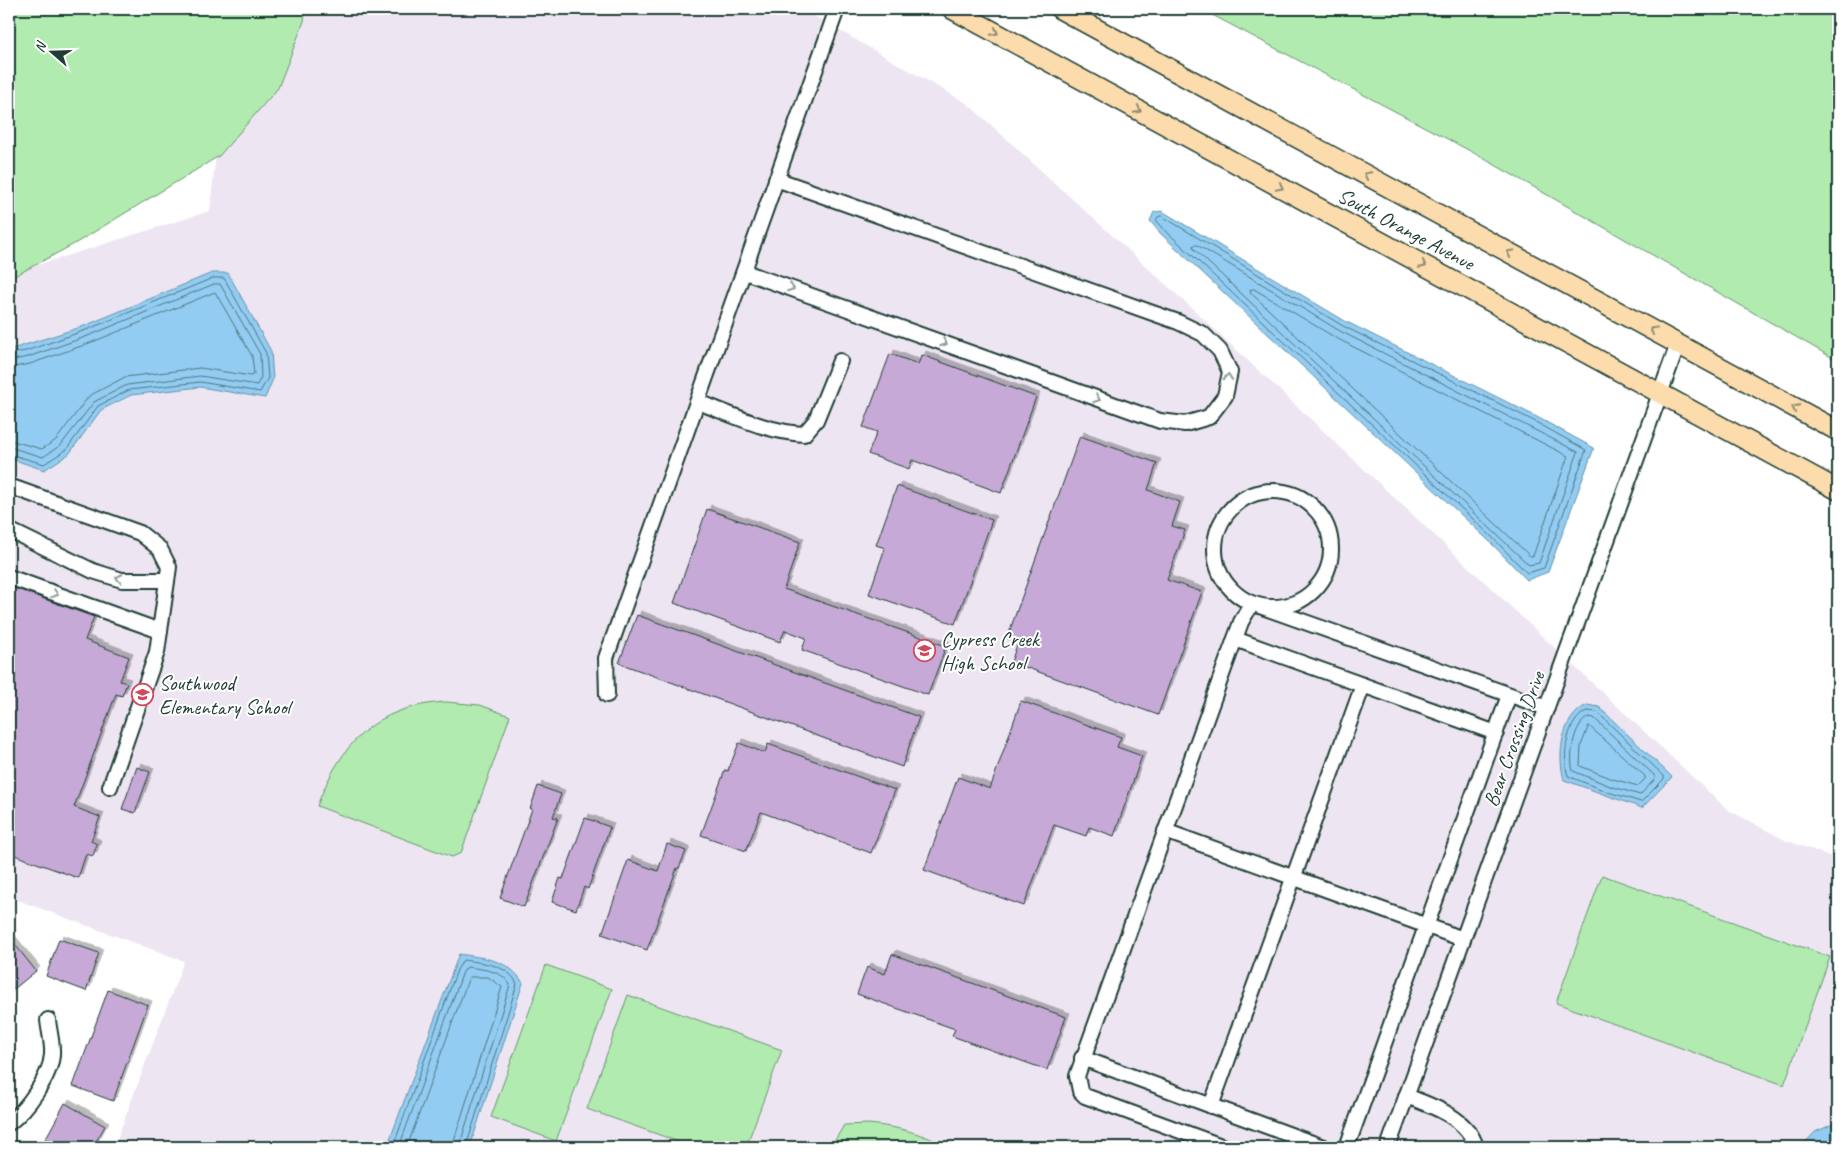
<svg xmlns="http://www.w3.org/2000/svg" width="1847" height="1156" font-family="Caveat,sans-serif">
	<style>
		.built { fill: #eee5f3 }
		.green { fill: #b1ebaf; stroke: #689472 }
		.water { fill: #93ccf2; stroke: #6593a6 }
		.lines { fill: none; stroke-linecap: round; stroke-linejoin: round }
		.shore { stroke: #4d7680; stroke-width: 1 }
		.building { fill: #c6a9d6; stroke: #1f3d34; filter: url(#shadow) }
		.minor-casing { stroke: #1f3d34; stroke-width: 18 }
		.major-casing { stroke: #1f3d34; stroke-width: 22 }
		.minor { stroke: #fff; stroke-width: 14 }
		.major { stroke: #fcdcac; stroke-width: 19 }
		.oneway { stroke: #8e8c70 }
		.oneway2 { stroke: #8f9e9a }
		.labels { text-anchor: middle; stroke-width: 4; stroke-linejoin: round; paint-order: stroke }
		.street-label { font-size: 21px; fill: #1f3d34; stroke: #fff }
		.poi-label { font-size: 21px; fill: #1f3d34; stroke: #fff; text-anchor: start }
	</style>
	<defs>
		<filter id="shadow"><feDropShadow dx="4" dy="-4" stdDeviation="0" flood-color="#0004"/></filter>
	</defs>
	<rect width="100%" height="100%" fill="#fff"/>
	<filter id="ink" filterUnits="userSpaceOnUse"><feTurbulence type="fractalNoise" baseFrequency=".02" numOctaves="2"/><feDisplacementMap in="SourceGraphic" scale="10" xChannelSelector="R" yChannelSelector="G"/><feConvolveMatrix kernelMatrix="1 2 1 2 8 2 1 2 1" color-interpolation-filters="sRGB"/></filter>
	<g filter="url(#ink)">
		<polygon class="built" points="231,9 802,9 968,104 1195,311 1728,810 1785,840 1838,859 1838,1147 114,1147 184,961 9,897 9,274 210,211"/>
		<g class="green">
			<polygon points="9,9 306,9 304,21 278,88 219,156 76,243 9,279"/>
			<polygon points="1201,9 1838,9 1838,361 1474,153"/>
			<path d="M446,702L480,705L510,716L461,853L452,857L317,806C341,743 375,706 446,702Z"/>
			<polygon points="1602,875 1830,957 1784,1085 1556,1003"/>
			<polygon points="546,965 612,989 556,1141 491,1117"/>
			<polygon points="628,995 782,1050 746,1147 693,1147 587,1109"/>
			<path d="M869,1124C898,1127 922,1133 948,1147H831L844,1125Z"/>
		</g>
		<g class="water">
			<polygon points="1162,211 1345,321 1535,416 1594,448 1548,572 1527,580 1488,540 1160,233 1150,221 1154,212"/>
			<polygon points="212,273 228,273 271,351 273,379 265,398 200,387 131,395 101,410 69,454 44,470 9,458 9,350 84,326"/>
			<path d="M1587,705L1599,707L1672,777L1642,808L1564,780C1557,755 1561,717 1587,705Z"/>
			<path d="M459,954C484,958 509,959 523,983L470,1147H387Z"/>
			<polygon points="1838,1122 1838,1147 1801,1147 1815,1132"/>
		</g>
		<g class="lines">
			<g class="shore">
				<polygon points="1162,216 1343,326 1532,420 1586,450 1544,568 1527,573 1491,536 1164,229 1156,220 1158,217"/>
				<polygon points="1197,245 1340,331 1578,452 1539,563 1529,565 1194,249 1193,246"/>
				<polygon points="1254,289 1336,338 1568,456 1533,556 1530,556 1251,293 1250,290"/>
				<polyline points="9,354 26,351 86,330 213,278 224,278 266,353 268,378 260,392 200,382 129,390 98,406 66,450 44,464 9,454"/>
				<polyline points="9,361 28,357 88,336 214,284 220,284 260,354 261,377 257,385 200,376 127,385 94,402 61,445 43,457 9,447"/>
				<polyline points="9,368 30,364 90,343 215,292 252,356 254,374 251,376 200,368 125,377 89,396 56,440 42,449 9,440"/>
				<path d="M1587,711L1597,712L1664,776V779L1641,802L1608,792L1568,776C1562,757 1566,720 1587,711Z"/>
				<path d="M1589,717L1594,718L1655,776V779L1640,795L1610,786L1573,771C1569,757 1573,723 1589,717Z"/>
				<polygon points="1589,726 1645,776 1645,779 1638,786 1613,779 1580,766 1581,746"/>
				<path d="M393,1147L457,970L463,960C483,963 508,964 517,984L466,1147"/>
				<path d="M399,1147L463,972L467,967C481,969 503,970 510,985L459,1147"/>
				<polyline points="407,1147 469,977 488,977 502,987 452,1147"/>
			</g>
		</g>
		<g class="building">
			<polygon points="890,354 918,364 922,355 1036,397 1001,493 912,460 909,469 868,454 877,432 863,427"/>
			<polygon points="1080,436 1157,463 1148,490 1180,502 1172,526 1185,530 1167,580 1202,592 1158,715 1011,662 1018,642 1007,638"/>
			<polygon points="897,486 992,520 955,624 869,594 885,548 876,545"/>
			<polygon points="707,509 800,542 784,589 946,646 928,695 802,650 806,638 785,630 780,642 674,603"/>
			<polygon points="9,586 94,617 85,640 129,657 120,681 127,683 122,696 116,694 74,807 100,817 91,841 97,844 93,856 86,854 78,878 9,853"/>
			<polygon points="637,615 919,717 902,767 619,663"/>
			<polygon points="1021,701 1121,737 1117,747 1142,756 1114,836 1089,827 1086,836 1054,825 1024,906 924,870 958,777 990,789"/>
			<polygon points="739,743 765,753 768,744 895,790 871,853 761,812 746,851 701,835 725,770 728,771"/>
			<polygon points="137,767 150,772 135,813 122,809"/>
			<polygon points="538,786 561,794 553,817 558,818 524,907 500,898 532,809 530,809"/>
			<polygon points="585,818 610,827 588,889 584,887 576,910 552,902 560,878 563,879"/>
			<polygon points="667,844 686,851 679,868 677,868 647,950 602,934 628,860 658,871"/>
			<polygon points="9,937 36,971 9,993"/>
			<polygon points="59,939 99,953 86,991 46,976"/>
			<polygon points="892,954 1066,1017 1047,1070 952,1036 955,1029 857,994 867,967 885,974"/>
			<polygon points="108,990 148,1005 113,1101 73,1086"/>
			<polygon points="65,1103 105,1126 93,1147 41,1147"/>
		</g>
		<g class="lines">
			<defs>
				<g id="minor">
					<polyline points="745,272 1160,421 1185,424 1209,417 1225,396 1230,372 1220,351 1203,334 1178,322 776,179"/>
					<path d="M698,402C733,415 767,432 804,434L816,420L840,361"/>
					<polyline points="9,486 140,533 160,549 169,567 157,652 110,787"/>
					<circle cx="1273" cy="549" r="58"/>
					<polyline points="9,530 93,571 122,580 167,580"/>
					<polyline points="9,577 160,631"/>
					<polyline points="1235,639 1496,733"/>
					<polyline points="607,695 606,658 837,9"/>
					<polyline points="1165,831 1463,939"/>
					<polyline points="1082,1058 1323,1147"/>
					<path d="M1406,1096C1433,1106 1468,1118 1476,1147"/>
					<polyline points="1211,1106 1363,685"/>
					<path d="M9,1123C26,1110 50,1078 52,1055C53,1044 49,1031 48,1020"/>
					<polyline points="1224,1147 1085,1096 1080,1091 1077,1076 1241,622 1249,608 1254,604 1547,708"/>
					<polyline points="1347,1147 1509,695"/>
					<polyline points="1388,1147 1678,344"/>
				</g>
				<g id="major">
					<polyline points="952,9 1838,490"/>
					<polyline points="1060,9 1838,431"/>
				</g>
			</defs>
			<use href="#minor" class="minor-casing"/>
			<use href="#major" class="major-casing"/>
			<use href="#minor" class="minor"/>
			<use href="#major" class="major"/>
		</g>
		<defs><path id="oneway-chevron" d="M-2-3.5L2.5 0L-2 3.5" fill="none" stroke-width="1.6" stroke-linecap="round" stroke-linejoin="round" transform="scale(1.25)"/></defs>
		<g class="oneway">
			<use href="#oneway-chevron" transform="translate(995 32) rotate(28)"/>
			<use href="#oneway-chevron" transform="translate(1138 110) rotate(28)"/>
			<use href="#oneway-chevron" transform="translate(1367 175) rotate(-152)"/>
			<use href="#oneway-chevron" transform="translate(1280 187) rotate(28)"/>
			<use href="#oneway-chevron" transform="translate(1510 253) rotate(-152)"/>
			<use href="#oneway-chevron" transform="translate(1423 265) rotate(28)"/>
			<use href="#oneway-chevron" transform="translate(1653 330) rotate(-151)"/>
			<use href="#oneway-chevron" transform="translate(1795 408) rotate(-152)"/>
		</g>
		<g class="oneway2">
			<use href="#oneway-chevron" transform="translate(791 288) rotate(20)"/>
			<use href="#oneway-chevron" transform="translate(944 343) rotate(20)"/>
			<use href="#oneway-chevron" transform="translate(1228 377) rotate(-85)"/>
			<use href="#oneway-chevron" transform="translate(1097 399) rotate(20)"/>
			<use href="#oneway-chevron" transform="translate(119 578) rotate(-168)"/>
			<use href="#oneway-chevron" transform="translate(55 594) rotate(20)"/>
		</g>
	</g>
	<defs>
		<symbol id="school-ring" viewBox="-11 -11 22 22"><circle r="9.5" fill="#fff" stroke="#d1495b" stroke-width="1.5"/><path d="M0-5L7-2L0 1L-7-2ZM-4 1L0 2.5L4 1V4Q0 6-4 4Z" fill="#d1495b"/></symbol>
	</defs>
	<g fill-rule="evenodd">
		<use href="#school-ring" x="912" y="638" width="25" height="25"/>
		<use href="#school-ring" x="130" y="682" width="25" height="25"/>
	</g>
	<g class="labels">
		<g class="street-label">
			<text transform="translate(1406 229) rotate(28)" y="7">South Orange Avenue</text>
			<text transform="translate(1514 739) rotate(-70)" y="7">Bear Crossing Drive</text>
		</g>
		<g class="poi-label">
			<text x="941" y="646">Cypress Creek<tspan x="941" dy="24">High School</tspan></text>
			<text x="159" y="690">Southwood<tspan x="159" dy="24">Elementary School</tspan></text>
		</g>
	</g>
	<rect width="1847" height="1156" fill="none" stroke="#fff" stroke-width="30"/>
	<rect x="15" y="15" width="1817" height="1126" fill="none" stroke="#1f3d34" stroke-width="2" filter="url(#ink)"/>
	<g transform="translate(52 52) rotate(290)" stroke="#ffffff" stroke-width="4" paint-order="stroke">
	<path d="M0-4L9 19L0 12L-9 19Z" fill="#1f3d34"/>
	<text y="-8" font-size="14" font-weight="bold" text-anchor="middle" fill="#1f3d34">N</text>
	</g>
</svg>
